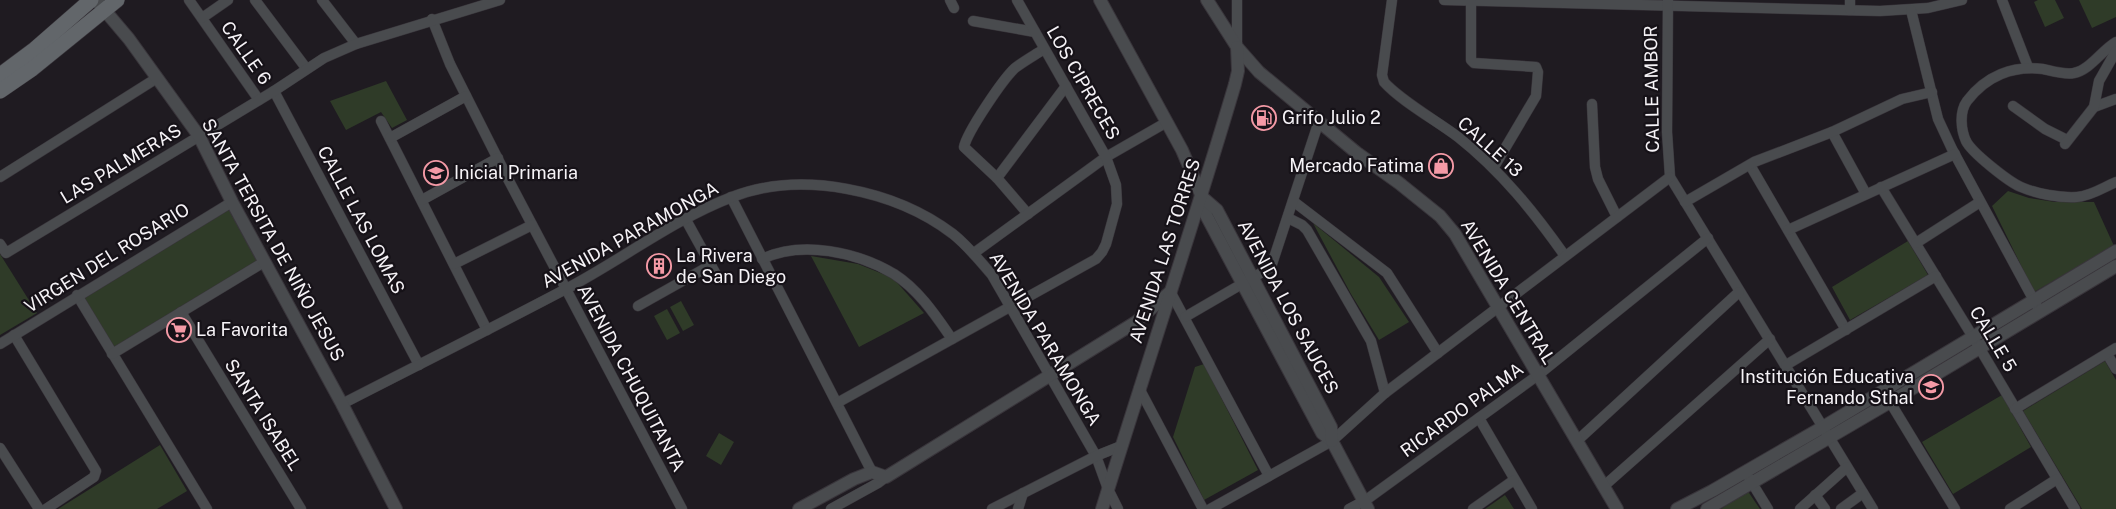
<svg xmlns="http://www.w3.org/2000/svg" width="2116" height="509" font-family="'Public Sans',sans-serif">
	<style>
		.green { fill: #2f3b28 }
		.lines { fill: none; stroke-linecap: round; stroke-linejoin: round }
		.minor-casing { stroke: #39353b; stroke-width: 11 }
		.tertiary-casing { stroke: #39353b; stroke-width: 14 }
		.secondary-casing { stroke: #39353b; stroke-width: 16 }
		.minor { stroke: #494b4e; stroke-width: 10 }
		.tertiary { stroke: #494b4e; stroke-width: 12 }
		.secondary { stroke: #62666a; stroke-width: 15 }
		.labels { text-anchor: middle; stroke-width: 4.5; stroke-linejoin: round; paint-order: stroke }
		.street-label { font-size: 18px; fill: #f6f3f7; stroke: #161218 }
		.poi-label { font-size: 18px; fill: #f6f3f7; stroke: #161218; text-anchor: start }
	</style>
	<rect width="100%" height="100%" fill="#1f1b21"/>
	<g class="green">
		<polygon points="2038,0 2055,0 2064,18 2045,27 2034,2"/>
		<polygon points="2079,0 2116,0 2116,17 2092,28"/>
		<polygon points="386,81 407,120 392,128 381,112 346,130 330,101"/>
		<polygon points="2008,191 2029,198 2055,202 2094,202 2114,246 2034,292 1992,206"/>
		<polygon points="230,207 259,260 113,349 83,297"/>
		<polygon points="1313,223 1379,277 1409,322 1379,340 1351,294"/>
		<polygon points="1908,241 1928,275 1850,320 1832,287"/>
		<polygon points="0,254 37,313 0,335"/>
		<polygon points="811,256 858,264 893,278 924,313 859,347"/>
		<polygon points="681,301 694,325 683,331 670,307"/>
		<polygon points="667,309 680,333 667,340 654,316"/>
		<polygon points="2105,361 2116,380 2116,509 2082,509 2023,411"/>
		<polygon points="1204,364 1258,470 1204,500 1173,437 1195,367"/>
		<polygon points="2002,395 2031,447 1953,494 1922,442"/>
		<polygon points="719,433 734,442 721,465 706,456"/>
		<polygon points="160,445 187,491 157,509 58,509"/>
		<polygon points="1747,490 1760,509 1721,509"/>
		<polygon points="1505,495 1514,509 1485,509"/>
	</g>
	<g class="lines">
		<defs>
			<g id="minor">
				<polyline points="189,0 259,100"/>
				<polyline points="255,0 306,68"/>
				<polyline points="322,0 356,44"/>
				<polyline points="950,0 954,8"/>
				<polyline points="1237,0 1237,47"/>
				<path d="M1392,0L1382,75L1384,82C1401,101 1437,121 1458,137C1501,171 1534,212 1565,256"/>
				<polyline points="1444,0 1880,11 1928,8 1962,0"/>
				<polyline points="1668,0 1667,132 1670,177 1873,509"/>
				<polyline points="2002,0 2028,67"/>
				<polyline points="1471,1 1471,60 1474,63 1536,67 1538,72 1536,96 1494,167"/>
				<polyline points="1850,10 1850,0"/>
				<polyline points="1911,10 1938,119 1952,149 2037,306"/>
				<polyline points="202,18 228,0"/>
				<polyline points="432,19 450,64 508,179 682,509"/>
				<polyline points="973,21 1035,32"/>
				<path d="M2116,42C2102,50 2090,70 2074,73C2065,75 2052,71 2043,69C2013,65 1986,76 1967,101C1959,112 1961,130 1966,141C1972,153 2009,182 2021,187C2037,194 2060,198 2077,197C2091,196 2104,187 2116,182"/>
				<polyline points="274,91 419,365"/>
				<polyline points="1592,104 1595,167 1598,179 1617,217"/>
				<polyline points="2013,106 2045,129 2067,140"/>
				<polyline points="2094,107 2116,99"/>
				<polyline points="381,121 487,330"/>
				<polyline points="1832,132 1866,194"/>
				<polyline points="390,138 466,96"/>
				<polyline points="2065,144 2094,107 2099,81 2116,51"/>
				<polyline points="1750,165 1846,330"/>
				<polyline points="0,177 157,78"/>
				<polyline points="997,178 1066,86"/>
				<polyline points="1881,187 1973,337 2075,509"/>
				<polyline points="731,197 872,472"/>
				<polyline points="422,200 498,158"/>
				<polyline points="1293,201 1387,273 1438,353"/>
				<polyline points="1685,202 1754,162 1832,132 1902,99 1932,92"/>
				<path d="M1028,214L997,178L964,147C967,132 1003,79 1015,68C1024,61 1035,55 1044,49"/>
				<polyline points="1288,218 1302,225 1307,230 1371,341 1385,393"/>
				<polyline points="686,220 718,278"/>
				<polyline points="1788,230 1955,154"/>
				<polyline points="1916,243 1980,202"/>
				<polyline points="0,244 6,253 274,91 324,58 356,44 500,0"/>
				<polyline points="974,253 1106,157 1167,122"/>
				<path d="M762,259C802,240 857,252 894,274C919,290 936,316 952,339"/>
				<polyline points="454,264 532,225"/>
				<polyline points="1170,291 1269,476"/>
				<polyline points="77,295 207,509"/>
				<polyline points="638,306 711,265"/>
				<polyline points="181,312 301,509"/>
				<polyline points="1185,317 1271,267 1319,121"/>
				<polyline points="14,335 96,471 94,477 46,509"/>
				<polyline points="0,344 232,202"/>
				<polyline points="112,354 264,262"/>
				<polyline points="2107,354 2116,369"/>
				<polyline points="1786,365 1936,276"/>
				<polyline points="1139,388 1203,509"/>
				<polyline points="1890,402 1955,509"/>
				<polyline points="837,403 1096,259 1102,252 1106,244 1117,204 1116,185 1106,157 1017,0"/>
				<path d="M342,404C416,366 490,329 564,290C620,261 672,220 732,197C801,170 895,190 953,234C968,246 980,261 992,275L1096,456L1108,489L1118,509"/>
				<polyline points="2015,409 2116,348"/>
				<polyline points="1479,418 1532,509"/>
				<polyline points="1578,440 1739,292"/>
				<polyline points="0,448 39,509"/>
				<polyline points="1749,478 1768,509"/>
				<polyline points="1604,486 1770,339"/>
				<polyline points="1815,495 1825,509"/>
				<polyline points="831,509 878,483 886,477"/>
				<polyline points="992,509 1096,456 1121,446"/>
				<polyline points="1018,509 1023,493"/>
				<polyline points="1210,509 1332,441 1385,393 1670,177"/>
				<polyline points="1349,509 1366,500 1538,375 1708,238"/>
				<polyline points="1473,509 1514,480"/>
				<polyline points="1800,509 1847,467"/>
				<polyline points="1841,509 1863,493"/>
				<polyline points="2010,509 2057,479"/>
			</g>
			<g id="tertiary">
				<polyline points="96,0 129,39 199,136 232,202 342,404 396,509"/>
				<polyline points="1100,0 1182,150 1202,197 1206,215 1322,433 1332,441 1368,509"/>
				<polyline points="1207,0 1237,47 1259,72 1357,153 1399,183 1440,216 1455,234 1617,509"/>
				<polyline points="1202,197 1217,210 1331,427 1332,441"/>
				<polyline points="799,509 854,479 872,472 886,477 1136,322 1169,293"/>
				<path d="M1102,509C1146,367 1193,226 1235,84L1238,71L1237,47"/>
				<polyline points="1677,509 1712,491 1823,427 2116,251"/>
				<polyline points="1707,509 1890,402 2116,266"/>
			</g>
			<g id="secondary">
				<polyline points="0,75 35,49 91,0"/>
				<polyline points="0,91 32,69 117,0"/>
			</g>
		</defs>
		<use href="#minor" class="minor-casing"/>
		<use href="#tertiary" class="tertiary-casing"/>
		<use href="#secondary" class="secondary-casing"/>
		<use href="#minor" class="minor"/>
		<use href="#tertiary" class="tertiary"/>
		<use href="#secondary" class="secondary"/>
	</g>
	<defs>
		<symbol id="fuel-ring" viewBox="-11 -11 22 22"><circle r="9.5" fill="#161218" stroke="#f49aa6" stroke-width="1.5"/><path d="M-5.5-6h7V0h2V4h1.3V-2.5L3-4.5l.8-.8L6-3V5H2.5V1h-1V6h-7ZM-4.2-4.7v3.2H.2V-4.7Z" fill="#f49aa6"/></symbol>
		<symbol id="shop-ring" viewBox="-11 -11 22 22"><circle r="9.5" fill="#161218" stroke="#f49aa6" stroke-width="1.5"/><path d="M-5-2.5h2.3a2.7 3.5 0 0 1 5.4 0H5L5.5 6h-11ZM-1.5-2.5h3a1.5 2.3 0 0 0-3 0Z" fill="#f49aa6"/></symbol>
		<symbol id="school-ring" viewBox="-11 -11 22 22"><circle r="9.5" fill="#161218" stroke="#f49aa6" stroke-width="1.5"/><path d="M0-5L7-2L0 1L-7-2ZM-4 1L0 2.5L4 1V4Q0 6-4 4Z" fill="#f49aa6"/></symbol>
		<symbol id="building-ring" viewBox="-11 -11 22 22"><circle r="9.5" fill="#161218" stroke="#f49aa6" stroke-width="1.5"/><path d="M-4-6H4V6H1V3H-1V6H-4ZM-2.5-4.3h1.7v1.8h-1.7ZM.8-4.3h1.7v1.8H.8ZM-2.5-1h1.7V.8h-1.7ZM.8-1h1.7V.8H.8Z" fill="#f49aa6"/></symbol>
		<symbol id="supermarket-ring" viewBox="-11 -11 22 22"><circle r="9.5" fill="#161218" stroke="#f49aa6" stroke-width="1.5"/><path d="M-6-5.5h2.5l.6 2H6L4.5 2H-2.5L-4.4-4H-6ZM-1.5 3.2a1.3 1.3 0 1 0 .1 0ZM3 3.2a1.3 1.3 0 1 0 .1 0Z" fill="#f49aa6"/></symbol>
	</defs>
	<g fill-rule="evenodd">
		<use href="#fuel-ring" x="1250" y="104" width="28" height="28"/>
		<use href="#shop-ring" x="1427" y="152" width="28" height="28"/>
		<use href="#school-ring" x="422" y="159" width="28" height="28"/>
		<use href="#building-ring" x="645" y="252" width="28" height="28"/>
		<use href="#supermarket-ring" x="165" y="316" width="28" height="28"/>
		<use href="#school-ring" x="1917" y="373" width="28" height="28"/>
	</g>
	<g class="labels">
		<g class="street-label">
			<text transform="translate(246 53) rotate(55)" y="6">CALLE 6</text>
			<text transform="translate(1083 83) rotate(60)" y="6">LOS CIPRECES</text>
			<text transform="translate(1652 89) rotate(-91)" y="6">CALLE AMBOR</text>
			<text transform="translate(1490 147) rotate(42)" y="6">CALLE 13</text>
			<text transform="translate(121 164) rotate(-31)" y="6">LAS PALMERAS</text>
			<text transform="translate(361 220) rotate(62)" y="6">CALLE LAS LOMAS</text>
			<text transform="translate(630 235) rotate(-29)" y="6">AVENIDA PARAMONGA</text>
			<text transform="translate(273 240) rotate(61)" y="6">SANTA TERSITA DE NIÑO JESUS</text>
			<text transform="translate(1165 251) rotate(-72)" y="6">AVENIDA LAS TORRES</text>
			<text transform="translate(107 258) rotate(-32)" y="6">VIRGEN DEL ROSARIO</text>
			<text transform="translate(1508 292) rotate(59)" y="6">AVENIDA CENTRAL</text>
			<text transform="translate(1288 307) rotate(62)" y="6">AVENIDA LOS SAUCES</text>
			<text transform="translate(1045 339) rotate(59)" y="6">AVENIDA PARAMONGA</text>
			<text transform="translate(1993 339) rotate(59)" y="6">CALLE 5</text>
			<text transform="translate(631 378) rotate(62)" y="6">AVENIDA CHUQUITANTA</text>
			<text transform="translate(1462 410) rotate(-36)" y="6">RICARDO PALMA</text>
			<text transform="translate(263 415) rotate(58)" y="6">SANTA ISABEL</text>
		</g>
		<g class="poi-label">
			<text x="1282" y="124">Grifo Julio 2</text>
			<text x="1424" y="172" text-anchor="end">Mercado Fatima</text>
			<text x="454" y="179">Inicial Primaria</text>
			<text x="676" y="262">La Rivera<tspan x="676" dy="21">de San Diego</tspan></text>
			<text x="196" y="336">La Favorita</text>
			<text x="1914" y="383" text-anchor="end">Institución Educativa<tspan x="1914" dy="21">Fernando Sthal</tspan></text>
		</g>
	</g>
</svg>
